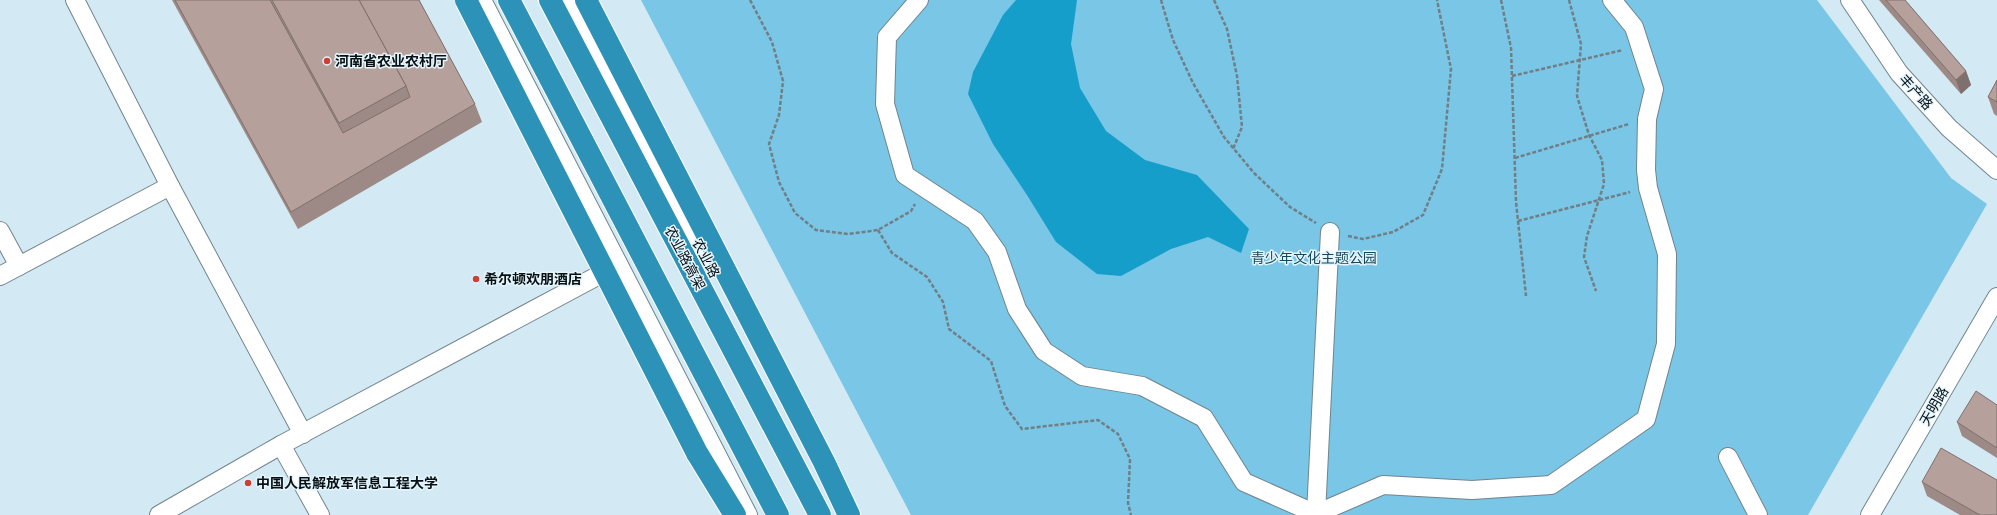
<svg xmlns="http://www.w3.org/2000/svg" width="1997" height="515" font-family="'PT Sans Narrow','Noto Sans SC',sans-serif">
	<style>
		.green { fill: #79c6e7 }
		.water { fill: #159eca }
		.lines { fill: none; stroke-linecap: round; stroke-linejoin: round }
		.minor-casing { stroke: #70848d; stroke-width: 20 }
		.highway-casing { stroke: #fff; stroke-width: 24 }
		.path { stroke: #707f85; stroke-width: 2.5; stroke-dasharray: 4 2; stroke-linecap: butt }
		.minor { stroke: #fff; stroke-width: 18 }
		.highway { stroke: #2d92b8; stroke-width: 22 }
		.highway-bridge-casing { stroke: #fff; stroke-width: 24; stroke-linecap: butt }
		.highway-bridge { stroke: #2d92b8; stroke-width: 22 }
		.wall { fill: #9d8a86 }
		.shaded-wall { fill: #7f706d }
		.building { fill: #b6a09c; stroke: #7f706d }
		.poi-dot { fill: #cd3f36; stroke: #e4f5fd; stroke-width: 1.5 }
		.labels { text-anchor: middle; stroke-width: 3; stroke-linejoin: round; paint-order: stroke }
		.poi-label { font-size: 14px; font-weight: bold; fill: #081013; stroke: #e4f5fd; text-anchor: start }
		.street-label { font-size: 14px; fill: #081013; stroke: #e4f5fd }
		.park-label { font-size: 14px; fill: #16485b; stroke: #e4f5fd }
	</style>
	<rect width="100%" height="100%" fill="#d3e9f3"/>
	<polygon class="green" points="641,0 1817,0 1951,178 1987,204 1808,515 911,515"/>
	<polygon class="water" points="1016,0 1077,0 1071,44 1080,88 1106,131 1145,160 1197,175 1249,229 1241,253 1208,237 1171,249 1121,276 1097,274 1056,242 1027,195 993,144 968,94 973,72 1003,15"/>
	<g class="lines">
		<defs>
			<g id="minor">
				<polyline points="75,0 170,186 303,434"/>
				<polyline points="482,0 748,515"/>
				<polyline points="572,0 706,257"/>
				<polyline points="919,0 887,37 885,104 905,175 975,221 997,252 1017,309 1044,351 1082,376 1142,386 1204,418 1244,482 1316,514 1383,485 1472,490 1551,485 1646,419 1666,344 1667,254 1648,188 1646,170 1647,119 1654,89 1634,27 1612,0"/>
				<polyline points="1850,0 1899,73 1949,128 1997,170"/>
				<polyline points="0,231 19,266"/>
				<polyline points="0,276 170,186"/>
				<polyline points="281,445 320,515"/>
				<polyline points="1728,457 1758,515"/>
				<polyline points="1316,514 1330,232"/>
				<polyline points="159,515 281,445 616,266"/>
				<polyline points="1870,515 1997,297"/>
			</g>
			<g id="highway">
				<polyline points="509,0 778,515"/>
				<polyline points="550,0 820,515"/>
				<polyline points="586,0 824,462 849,515"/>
				<polyline points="697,453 735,515"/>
			</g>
		</defs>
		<use href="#minor" class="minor-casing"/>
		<use href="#highway" class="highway-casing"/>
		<g class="path">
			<polyline points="750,0 772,42 783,81 779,115 769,144 779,182 795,213 816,230 848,234 878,230 911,211 915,204"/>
			<polyline points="1161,0 1173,40 1193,83 1224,137 1254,173 1290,207 1316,223"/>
			<polyline points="1214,0 1227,29 1237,76 1242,127 1233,149"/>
			<polyline points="1501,0 1511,48 1516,202 1526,296"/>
			<polyline points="1569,0 1581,44 1577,96 1589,135 1602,160 1604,184 1587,236 1584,257 1596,291"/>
			<polyline points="1512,76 1623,50"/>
			<polyline points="1515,158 1629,124"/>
			<polyline points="1518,221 1630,192"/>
			<polyline points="878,230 892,253 927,277 943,302 949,329 991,361 1005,406 1022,429 1098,420 1118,434 1130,459 1128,503 1131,515"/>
			<polyline points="1348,236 1363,239 1393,232 1423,215 1442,169 1451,69 1437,0"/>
		</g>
		<use href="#minor" class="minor"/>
		<use href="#highway" class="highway"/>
		<defs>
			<polyline id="highway-bridge" points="466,0 697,453"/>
		</defs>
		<use href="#highway-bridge" class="highway-bridge-casing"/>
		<use href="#highway-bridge" class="highway-bridge"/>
	</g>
	<g class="wall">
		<polygon points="172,0 419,0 475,104 482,122 298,229"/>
		<polygon points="1879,0 1905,0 1966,71 1971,85 1961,94"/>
		<polygon points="1997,80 1997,116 1994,114 1988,97"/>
		<polygon points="1997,405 1997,458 1962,436 1957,422"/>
		<polygon points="1922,482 1997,515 1960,515 1927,496"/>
	</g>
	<polygon class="shaded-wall" points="1966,71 1971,85 1961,94 1956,80"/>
	<g class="building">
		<polygon points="175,0 270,0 343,133 410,97 406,86 359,0 419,0 475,104 291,212"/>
		<polygon points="272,0 359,0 406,86 339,123"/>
		<polygon points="1886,0 1905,0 1966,71 1956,80"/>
		<polygon points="1997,80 1997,102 1988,97"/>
		<polygon points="1976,391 1997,405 1997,448 1957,422"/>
		<polygon points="1941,448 1997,480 1997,515 1980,515 1922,482"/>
	</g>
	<g class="poi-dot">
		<circle cx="327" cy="61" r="4"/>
		<circle cx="476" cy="279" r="4"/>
		<circle cx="248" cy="483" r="4"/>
	</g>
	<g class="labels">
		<g class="poi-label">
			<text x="335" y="66">河南省农业农村厅</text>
			<text x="484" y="284">希尔顿欢朋酒店</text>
			<text x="256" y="488">中国人民解放军信息工程大学</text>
		</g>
		<g class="street-label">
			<text transform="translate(1916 92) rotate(48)" y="5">丰产路</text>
			<text transform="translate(685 258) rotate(62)" y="5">农业路高架</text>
			<text transform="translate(706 258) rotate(62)" y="5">农业路</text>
			<text transform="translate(1934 406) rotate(-60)" y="5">天明路</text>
		</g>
		<g class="park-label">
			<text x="1314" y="263">青少年文化主题公园</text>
		</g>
	</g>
</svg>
